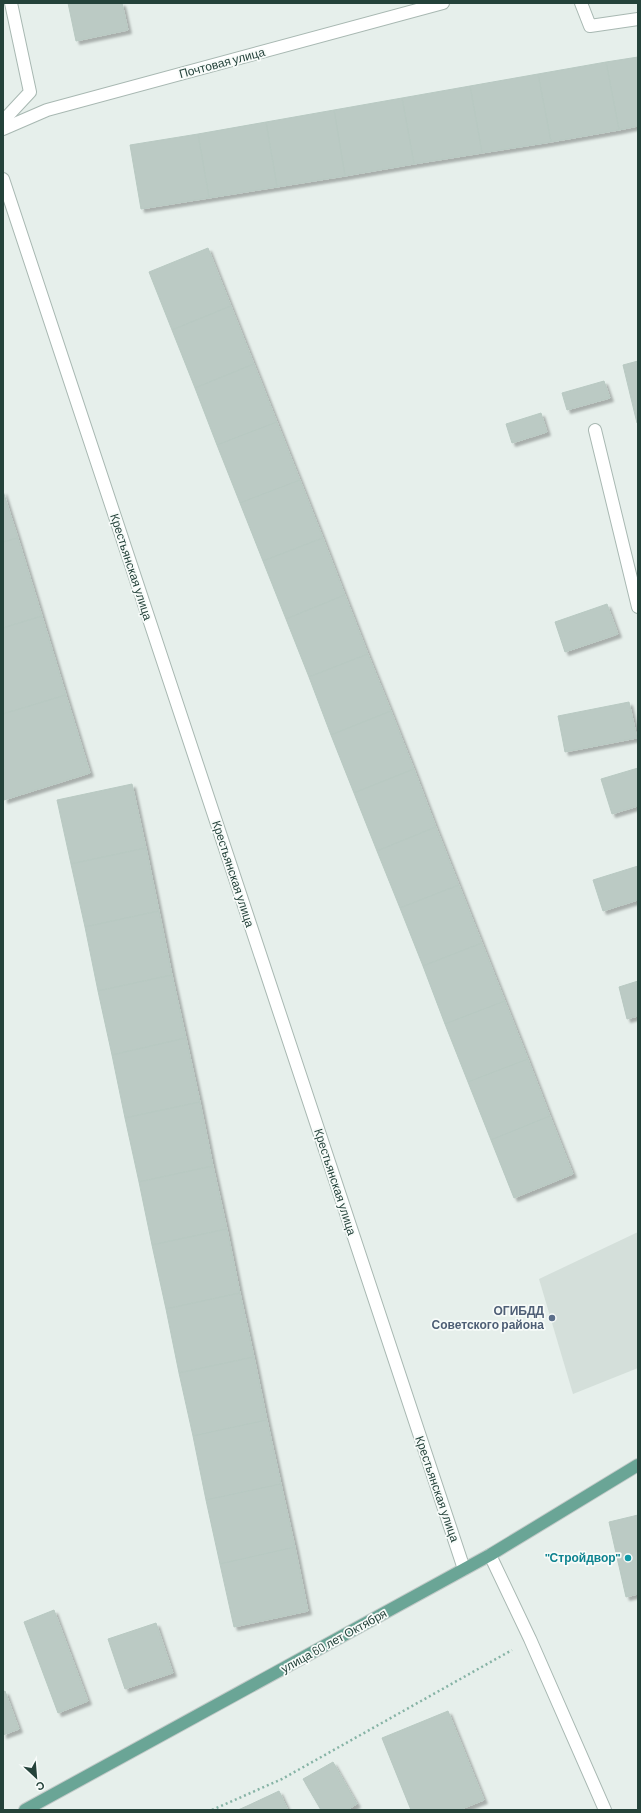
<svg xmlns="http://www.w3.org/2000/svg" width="641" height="1813" font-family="Barlow,sans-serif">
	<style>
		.built { fill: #d4dfda }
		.building { fill: #bbcac4; stroke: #b8c9c2; filter: url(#shadow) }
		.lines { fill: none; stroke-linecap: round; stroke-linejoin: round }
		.street-casing { stroke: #a8b8b2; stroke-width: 14 }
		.primary-casing { stroke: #c2cac8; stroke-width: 14 }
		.path { stroke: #86b3a5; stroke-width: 2.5; stroke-dasharray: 2 3; stroke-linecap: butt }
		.street { stroke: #fff; stroke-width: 12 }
		.primary { stroke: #6aa596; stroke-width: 12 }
		.service-dot { fill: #5c6f8a; stroke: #f7fbf9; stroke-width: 1.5 }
		.culture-dot { fill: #0f9aa8; stroke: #f7fbf9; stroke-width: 1.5 }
		.labels { text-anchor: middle; stroke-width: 3.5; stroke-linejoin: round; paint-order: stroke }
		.street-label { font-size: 12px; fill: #24423a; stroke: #f7fbf9 }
		.service-label { font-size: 12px; font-weight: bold; fill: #4e5e75; stroke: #f7fbf9; text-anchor: end }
		.culture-label { font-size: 12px; font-weight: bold; fill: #0d838f; stroke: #f7fbf9; text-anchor: end }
	</style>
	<defs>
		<filter id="shadow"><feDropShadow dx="3.5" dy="3.5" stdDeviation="1" flood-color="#0004"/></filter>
	</defs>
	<rect width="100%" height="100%" fill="#e6efeb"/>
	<polygon class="built" points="638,1232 638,1368 573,1394 539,1279"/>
	<g class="building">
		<polygon points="68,3 122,3 128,30 76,41"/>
		<polygon points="638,57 638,126 619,130 606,62"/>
		<polygon points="606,62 619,130 551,142 538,74"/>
		<polygon points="538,74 551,142 482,153 470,86"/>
		<polygon points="470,86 482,153 414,164 402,98"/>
		<polygon points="402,98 414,164 345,176 334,110"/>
		<polygon points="334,110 345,176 277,187 266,122"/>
		<polygon points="266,122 277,187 209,198 198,134"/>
		<polygon points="198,134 209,198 141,209 130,145"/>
		<polygon points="208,248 231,306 172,330 149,272"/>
		<polygon points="231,306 254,364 195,388 172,330"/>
		<polygon points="638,361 638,422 637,423 623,365"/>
		<polygon points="254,364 277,422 217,445 195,388"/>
		<polygon points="604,381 610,398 567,410 562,393"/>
		<polygon points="541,413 547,432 512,443 506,424"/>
		<polygon points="277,422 300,480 240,503 217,445"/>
		<polygon points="300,480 323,538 263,561 240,503"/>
		<polygon points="3,491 18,538 3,542"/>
		<polygon points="18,538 42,616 3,628 3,542"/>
		<polygon points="323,538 345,595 286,619 263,561"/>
		<polygon points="345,595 368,654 309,677 286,619"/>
		<polygon points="607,604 618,634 565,652 555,622"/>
		<polygon points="42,616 66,695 3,714 3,628"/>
		<polygon points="368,654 391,711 331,735 309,677"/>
		<polygon points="66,695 90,773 4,800 3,714"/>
		<polygon points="629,702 637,738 565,752 558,716"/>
		<polygon points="391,711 414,769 354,793 331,735"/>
		<polygon points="638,768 638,806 612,814 601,779"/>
		<polygon points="414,769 436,827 377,851 354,793"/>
		<polygon points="132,784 146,848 71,864 57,800"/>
		<polygon points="436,827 459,885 400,908 377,851"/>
		<polygon points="146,848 159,911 85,927 71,864"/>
		<polygon points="638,866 638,900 603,911 593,880"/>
		<polygon points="459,885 482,943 423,966 400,908"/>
		<polygon points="159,911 172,975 98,991 85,927"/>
		<polygon points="482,943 505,1001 445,1024 423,966"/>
		<polygon points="172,975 186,1038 112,1055 98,991"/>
		<polygon points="638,981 638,1016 627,1019 619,987"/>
		<polygon points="505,1001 528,1059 468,1082 445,1024"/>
		<polygon points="186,1038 200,1102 125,1118 112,1055"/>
		<polygon points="528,1059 550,1116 491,1140 468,1082"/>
		<polygon points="200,1102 213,1166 139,1182 125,1118"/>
		<polygon points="550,1116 573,1174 514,1198 491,1140"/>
		<polygon points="213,1166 227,1229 152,1245 139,1182"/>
		<polygon points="227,1229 240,1293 166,1309 152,1245"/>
		<polygon points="240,1293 254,1357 179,1373 166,1309"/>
		<polygon points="254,1357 267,1420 193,1436 179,1373"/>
		<polygon points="267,1420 281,1484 206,1500 193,1436"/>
		<polygon points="281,1484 295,1547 220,1564 206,1500"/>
		<polygon points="638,1515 638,1594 626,1597 609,1522"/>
		<polygon points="295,1547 308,1611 234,1627 220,1564"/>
		<polygon points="54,1610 88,1701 58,1713 24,1622"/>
		<polygon points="156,1623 173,1673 125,1689 108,1639"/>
		<polygon points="5,1691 19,1729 3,1735 3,1692"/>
		<polygon points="448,1711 484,1800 459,1810 411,1810 382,1738"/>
		<polygon points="333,1762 357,1804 347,1810 321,1810 303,1779"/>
		<polygon points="279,1791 288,1810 238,1810 247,1806"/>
	</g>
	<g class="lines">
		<defs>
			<g id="street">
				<polyline points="581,3 590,26 638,19"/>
				<polyline points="3,121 30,92 11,3"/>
				<polyline points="3,129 47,110 443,3"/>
				<polyline points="3,179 464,1569"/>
				<polyline points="595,430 638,607"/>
				<polyline points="490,1555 530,1639 605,1810"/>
			</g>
			<polyline id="primary" points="25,1810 490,1555 638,1465"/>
		</defs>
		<use href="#street" class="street-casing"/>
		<use href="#primary" class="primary-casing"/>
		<polyline class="path" points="212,1810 282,1779 512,1650"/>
		<use href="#street" class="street"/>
		<use href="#primary" class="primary"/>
	</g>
	<circle class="service-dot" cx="552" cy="1318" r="4"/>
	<circle class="culture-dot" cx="628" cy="1558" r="4"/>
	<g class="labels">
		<g class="street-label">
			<text transform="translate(222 63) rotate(-15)" y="4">Почтовая улица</text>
			<text transform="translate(131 567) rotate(72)" y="4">Крестьянская улица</text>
			<text transform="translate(233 874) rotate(72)" y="4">Крестьянская улица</text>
			<text transform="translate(335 1182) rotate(72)" y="4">Крестьянская улица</text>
			<text transform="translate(437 1489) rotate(71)" y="4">Крестьянская улица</text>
			<text transform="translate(334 1641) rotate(-29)" y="4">улица 60 лет Октября</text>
		</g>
		<g class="service-label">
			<text x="544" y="1315">ОГИБДД<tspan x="544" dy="14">Советского района</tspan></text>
		</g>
		<g class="culture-label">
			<text x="620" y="1562">"Стройдвор"</text>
		</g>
	</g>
	<rect width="641" height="1813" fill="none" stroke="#24423a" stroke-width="8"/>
	<g transform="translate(36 1777) rotate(154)" stroke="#f7fbf9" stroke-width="3" paint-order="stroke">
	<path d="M0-3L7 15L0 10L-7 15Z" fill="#24423a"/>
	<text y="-6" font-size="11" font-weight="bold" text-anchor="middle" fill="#24423a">С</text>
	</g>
</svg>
